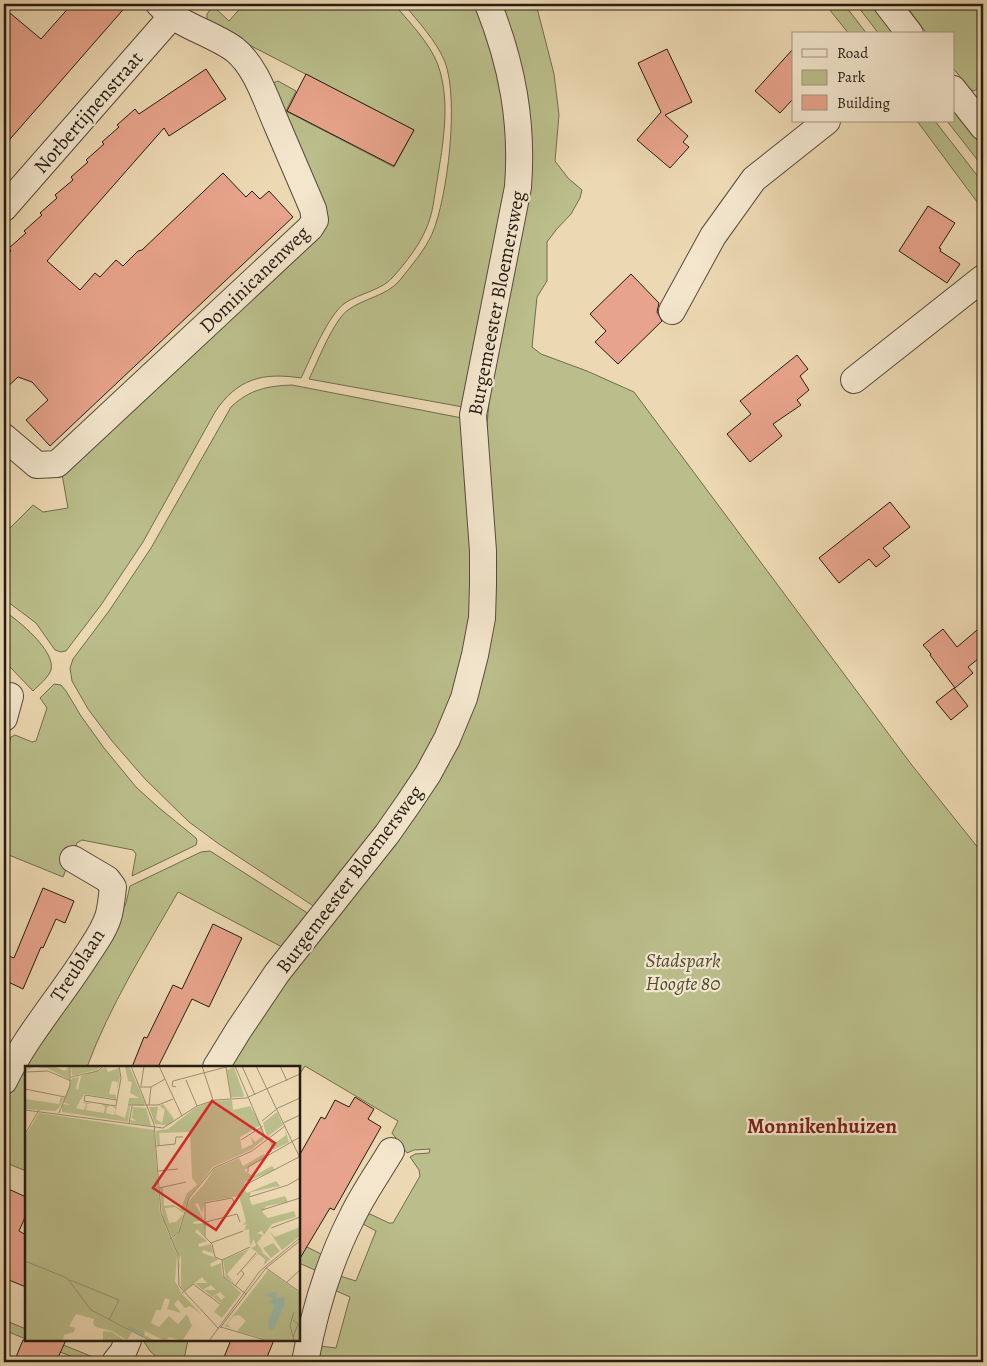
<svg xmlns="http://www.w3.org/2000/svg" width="987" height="1366" font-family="Alegreya,serif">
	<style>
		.green { fill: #babe8a; stroke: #6f6d4e }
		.building { fill: #e7a38b; stroke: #241c13 }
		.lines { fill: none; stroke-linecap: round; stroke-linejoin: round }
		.minor-casing { stroke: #564b3b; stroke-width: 28 }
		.minor { stroke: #f3e6cd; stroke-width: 26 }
		.labels { text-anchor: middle; stroke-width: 4.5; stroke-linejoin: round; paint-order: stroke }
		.street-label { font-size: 20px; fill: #241c13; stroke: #f3e6cd }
		.park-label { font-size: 20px; font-style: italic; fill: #514d37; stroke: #f3e6cd }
		.neighbourhood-label { font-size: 21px; font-weight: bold; fill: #7a1f14; stroke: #f3e6cd }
		.inset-river { fill: none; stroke: #99baa9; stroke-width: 2.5 }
		.inset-road { fill: none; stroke: #9c8d72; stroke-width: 1 }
		.view { fill: #d62828; fill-opacity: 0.15; stroke: #d62828; stroke-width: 2.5 }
		.inset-edge { fill: none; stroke: #241c13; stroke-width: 2.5 }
	</style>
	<rect width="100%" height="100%" fill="#ecd8b2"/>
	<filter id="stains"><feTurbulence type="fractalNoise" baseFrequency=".004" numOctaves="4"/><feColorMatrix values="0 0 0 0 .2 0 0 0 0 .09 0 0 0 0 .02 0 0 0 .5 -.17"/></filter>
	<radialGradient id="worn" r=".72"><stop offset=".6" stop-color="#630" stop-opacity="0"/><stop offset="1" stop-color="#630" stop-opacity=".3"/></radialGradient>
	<g class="green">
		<path d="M244,4H394C409,22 430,43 438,65C451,102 443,144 437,181C434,198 433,214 426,229C419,246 406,262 394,276C383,290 360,293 345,303C328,315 311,358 301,378C262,372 237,379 215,412L143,542L101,605L66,651L61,652L55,650L36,623L4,599V534L33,505L43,512L68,508L62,474L328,221L273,83L278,81L296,91L286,111L394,167L414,130L226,33L207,21V14L213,6L229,21Z"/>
		<path d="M404,4H475L491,42L506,115V183L463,407L309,379C318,361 333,321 348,310C364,298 387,296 400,280C411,266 425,250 432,234C448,197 459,99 445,62C436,40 418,22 404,4Z"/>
		<polygon points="500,4 536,4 554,74 559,115 555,161 568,178 582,190 580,198 571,214 556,230 547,242 547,281 537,297 532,347 541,354 587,371 634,392 911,764 983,854 983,1359 981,1362 316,1362 320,1346 336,1348 350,1297 334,1290 340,1276 356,1281 376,1231 361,1223 365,1216 370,1214 389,1223 393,1223 420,1176 419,1170 410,1157 415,1154 429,1153 430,1149 414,1150 407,1153 392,1133 398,1121 305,1066 299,1075 299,1067 230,1067 247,1036 457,746 490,488 487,424 490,392 530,188"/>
		<polygon points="825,4 844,4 867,34 849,34"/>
		<polygon points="856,4 872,4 896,34 879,34"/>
		<polygon points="905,4 983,4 983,106 981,103 981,97 983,95 978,88 974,91 971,90 953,68 953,34 927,34"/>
		<polygon points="953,108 983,147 983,167 947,121 953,121"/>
		<polygon points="917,121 935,121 983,183 983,210"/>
		<path d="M292,385L462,418L465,488L472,551L470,615L464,652L453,693L436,733L418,768L400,796L315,907L219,844L189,822L145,779L112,741L88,709L72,681L70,668L73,659L109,611L151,548L231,407C250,389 268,386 292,385Z"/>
		<path d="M4,611C18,620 56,651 51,670C48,678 39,685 33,691L10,667L4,663Z"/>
		<polygon points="54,684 61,685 66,691 81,716 104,748 136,787 158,807 196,838 197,841 196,845 132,876 136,854 133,850 82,840 77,843 63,877 4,853 4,763 11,737 15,735 32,742 36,741 47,708 40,698"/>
		<path d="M210,851L309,914L282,947L178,892C145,950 110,1005 87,1067H26V1171L4,1162V1107L14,1084L118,921L126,903L130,886L201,852Z"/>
		<polygon points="299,1243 323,1255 317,1271 299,1263"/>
		<polygon points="4,1320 26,1329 26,1339 4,1330"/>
		<polygon points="29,1340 51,1340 93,1357 86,1362"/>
		<polygon points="143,1340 188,1340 184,1359 192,1362 162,1362 150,1351"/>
	</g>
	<g class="building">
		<polygon points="72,4 128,4 4,146 4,8 41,39"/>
		<polygon points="667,49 692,102 665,115 688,136 683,142 689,147 670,168 637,140 661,112 638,63"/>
		<polygon points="793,49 793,99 780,113 755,91"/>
		<polygon points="206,69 226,99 169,136 164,128 47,261 80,290 95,273 100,277 116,260 123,266 138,251 142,250 223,173 246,197 252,191 260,199 269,191 293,217 50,446 26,420 48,400 32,382 18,377 4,390 4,257 11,251 9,248 26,233 24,231 42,215 40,213 57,198 55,195 73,180 71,177 88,162 86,160 104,144 102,142 119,127 117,125 135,109 139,114"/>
		<polygon points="306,74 414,130 394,166 287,111"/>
		<polygon points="928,206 955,223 939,248 941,249 940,251 960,264 947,283 899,251"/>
		<polygon points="631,274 659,303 657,312 662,321 618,364 595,342 606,331 590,314"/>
		<polygon points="797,355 808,369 800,376 809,390 797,400 801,405 773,424 782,436 750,462 727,434 751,414 740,401"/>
		<polygon points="890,502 910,527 883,548 890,556 876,567 869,559 839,583 819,558"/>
		<polygon points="983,625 983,655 968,667 973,673 955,688 930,655 931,654 923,645 943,629 957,647"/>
		<polygon points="954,688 968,706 951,720 936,702"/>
		<polygon points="43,888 74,901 65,923 56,919 43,948 41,947 23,989 4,980 4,954 14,958"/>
		<polygon points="213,924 242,938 209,1007 192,999 158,1067 132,1067 144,1037 147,1038 173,985 182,989"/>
		<polygon points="355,1097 374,1109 368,1119 381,1127 334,1210 330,1208 299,1260 299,1156 321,1117 325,1119 335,1100 349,1107"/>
		<polygon points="4,1187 26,1197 26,1215 19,1231 26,1235 26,1287 4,1278"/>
		<polygon points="23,1340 66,1340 56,1362 14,1362"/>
		<polygon points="231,1340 274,1340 265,1362 222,1362"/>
	</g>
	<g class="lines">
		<defs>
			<g id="minor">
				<polyline points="887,4 910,34"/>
				<polyline points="953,89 983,127"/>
				<polyline points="4,208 172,16"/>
				<polyline points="672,311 713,236 754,179 827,121"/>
				<polyline points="854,380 983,278"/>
				<path d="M4,437L37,465L57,464L310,228L315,220L313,209C301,181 289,153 277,125C266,100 256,66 234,49C210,32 179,26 159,4"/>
				<polyline points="4,718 10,696"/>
				<path d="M216,1067L238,1031L277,973L387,834L408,804L428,774L447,739L464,698L475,655L482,618L483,585V551L473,415L518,187C523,122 512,64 488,4"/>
				<path d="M4,1081C26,1036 58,1000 85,958C93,945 105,930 109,914C111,906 112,896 113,887L107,879L73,859"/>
				<polyline points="115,1362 123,1352 128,1340"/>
				<path d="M305,1362C314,1312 329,1262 352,1217C363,1194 378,1173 391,1151"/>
			</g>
		</defs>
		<use href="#minor" class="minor-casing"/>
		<use href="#minor" class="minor"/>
	</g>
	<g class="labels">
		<g class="street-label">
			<text transform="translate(88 112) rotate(-49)" y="7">Norbertijnenstraat</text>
			<text transform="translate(254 279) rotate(-44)" y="7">Dominicanenweg</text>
			<text transform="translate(496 303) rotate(-79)" y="7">Burgemeester Bloemersweg</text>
			<text transform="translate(349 879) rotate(-53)" y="7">Burgemeester Bloemersweg</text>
			<text transform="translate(77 965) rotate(-57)" y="7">Treublaan</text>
		</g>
		<g class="park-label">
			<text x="683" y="967">Stadspark<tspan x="683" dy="23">Hoogte 80</tspan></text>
		</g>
		<g class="neighbourhood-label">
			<text x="822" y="1133">Monnikenhuizen</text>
		</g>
	</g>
	<g transform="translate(25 1066)">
		<rect width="275" height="275" fill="#ecd8b2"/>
		<path d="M1,0H28L40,5L44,0L45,14L22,2L9,1L0,5ZM46,0H76L72,4L50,9H47ZM100,0H104L120,37L118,40L103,39L104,32H114L105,27L107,16L103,15ZM81,1L83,6L94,2L95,11L92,25L93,16L87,15L84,28L91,29V33L59,28L51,42L59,44L61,38L57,36L67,37L62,38L61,44L79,47L80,41L76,38L86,40L82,41L81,47L89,49L91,43L87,40L92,41L90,48L100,52L103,40H105L103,56L37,46V38L46,39L38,36L47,12L54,11L51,22L53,24L56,10ZM209,1L219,29L218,31H206L202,4ZM36,31L39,32L34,42L30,45L0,43V33L34,38ZM207,34L208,44L225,40L236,59L215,71L217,83L228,78L225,70L230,76L238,70L233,63L237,61L239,73L226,84L188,101L164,132L158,147L150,141L140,142L144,157L151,156L158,148L153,166L147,171L138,155L135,122H138L139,140L148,139L156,143L162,127L172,119L167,112L165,66L134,67L135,79H132L131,65L143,63L170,42L187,35ZM138,38L149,53L147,57L136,61L142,59L130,58L124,41H133L131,53L137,57L140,44L135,40ZM108,41L121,42L126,60L106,57L105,54L111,55L107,52ZM252,46L258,59L242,71L238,57ZM14,47L129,64L135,147L152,189L150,215L157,228L176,248L165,240L160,242L153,234L149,238L156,247L142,243L145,234L140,232L136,244H131L126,257L134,261L144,250L153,258L162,248L167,260L157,275L144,271L150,266L140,275L120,265L119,269L131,275H128L87,254L107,266L102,274L87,265L71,261L68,258L69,253L51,248L44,260L50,262L49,266L39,269L38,275H0V70ZM260,63L264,76L248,84L244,74L249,78L261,69ZM239,88L242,91L219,104L228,110L247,100L250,104L220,116L219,123L222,127L251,115L255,120L226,126L224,132L227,139L260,130L263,136L241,140L237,146L243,152L269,145L271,151L247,158L239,169L237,165L232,167L238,169L232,177L238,186L235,185L245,193L239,199L240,193L233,188L218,204L233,187L226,182L231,180L229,173L225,180L224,163L219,164L222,158L218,159L221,155L214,130L180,136L177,147L173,137L170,138L179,154L168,156L169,158L180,157L179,171L172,163L170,166L182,175L173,178L174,181L186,178L188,187L178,184L177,187L194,193L185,198L186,201L196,197L197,209L216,227L197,252L189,246L196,237L188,231L192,229L196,234L200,231L195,226L187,231L179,224H191L186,219L178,224L170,217H182L177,211L160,225L156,221V191L155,189V200L154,204L155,194L147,173L153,168L164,135L179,118L183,121L179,118L189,103L214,92L218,100ZM275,161V170L257,184L244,165L250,171ZM248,177L255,185L246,192L238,182ZM224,183L202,208L210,218L201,211L198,194ZM243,204L275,227V275H245L212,265L221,255L214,249L209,250L202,258L206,262L200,260ZM78,265L87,266L100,275H78Z" fill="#babe8a"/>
		<path d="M248,226L252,227L251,233L259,230L260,237L249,263L245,264L243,256L249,240L245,236L248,232L240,229Z" fill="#99baa9"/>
		<path class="inset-river" d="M103,261L119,269"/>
		<path class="inset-road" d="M106,0L129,58L136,147L153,189L154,220L194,263M134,0L157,50M177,0L188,34M210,0L241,73M217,0L230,29M231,0L275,92M255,0L262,15M201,1L206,32M0,6L23,5L46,15M46,11L73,5L78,0M161,14L172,40M116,20L119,0M114,21H126L140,13M151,21L147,20L148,15L205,0M0,23L40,31M60,29L92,34L91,40L59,35ZM92,34L96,12L94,0M103,39H133L148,33M124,39L126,21M0,44L138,62L172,40L190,34L221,32L275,8M34,47L45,20V0M237,55L253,42L275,32M258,57L275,49M104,58L107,40M0,68L14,44M216,74L238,60M131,80L150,78L151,71H158M133,105L153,103M223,106V101L275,71M220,119L274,91M134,122L161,116M224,131L263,119L275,112M210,139L207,132L180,137V171L187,178L190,191L197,194L199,211L221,228M237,144L275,132M181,156L212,148L215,156M246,162L275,151M145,173L154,166L164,132L189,102L227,85L260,60M186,177L218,165M197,194L225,181M0,195L42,212L66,244L126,275M241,202L275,226M212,209L231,187M45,214L94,234L84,254M261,217L275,204M210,220L219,208L216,204M157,227L168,218L195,238M196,261L243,275M195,262L241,202L275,175M268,271L273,258L268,254M184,275L235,205L275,172M269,275L265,259L269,246"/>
		<path class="view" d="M187,35L250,77L191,164L128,122Z"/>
		<rect width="275" height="275" class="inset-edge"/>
	</g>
	<rect width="987" height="1366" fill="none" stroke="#ecd8b2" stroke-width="20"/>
	<rect x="5" y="5" width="977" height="1356" fill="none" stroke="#241c13" stroke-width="2.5"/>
	<rect x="10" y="10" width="967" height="1346" fill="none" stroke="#241c13"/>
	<rect x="792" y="32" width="162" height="90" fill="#f3e6cd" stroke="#a09583"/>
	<rect x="802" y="49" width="25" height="8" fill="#f3e6cd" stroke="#a09583"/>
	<text x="837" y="58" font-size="15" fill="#241c13">Road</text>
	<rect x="802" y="70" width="25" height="15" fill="#babe8a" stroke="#a09583"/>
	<text x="837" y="82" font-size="15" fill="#241c13">Park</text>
	<rect x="802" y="95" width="25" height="15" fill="#e7a38b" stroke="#a09583"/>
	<text x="837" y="108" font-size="15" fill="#241c13">Building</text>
	<rect width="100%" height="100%" filter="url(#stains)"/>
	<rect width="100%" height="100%" fill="url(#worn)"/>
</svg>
